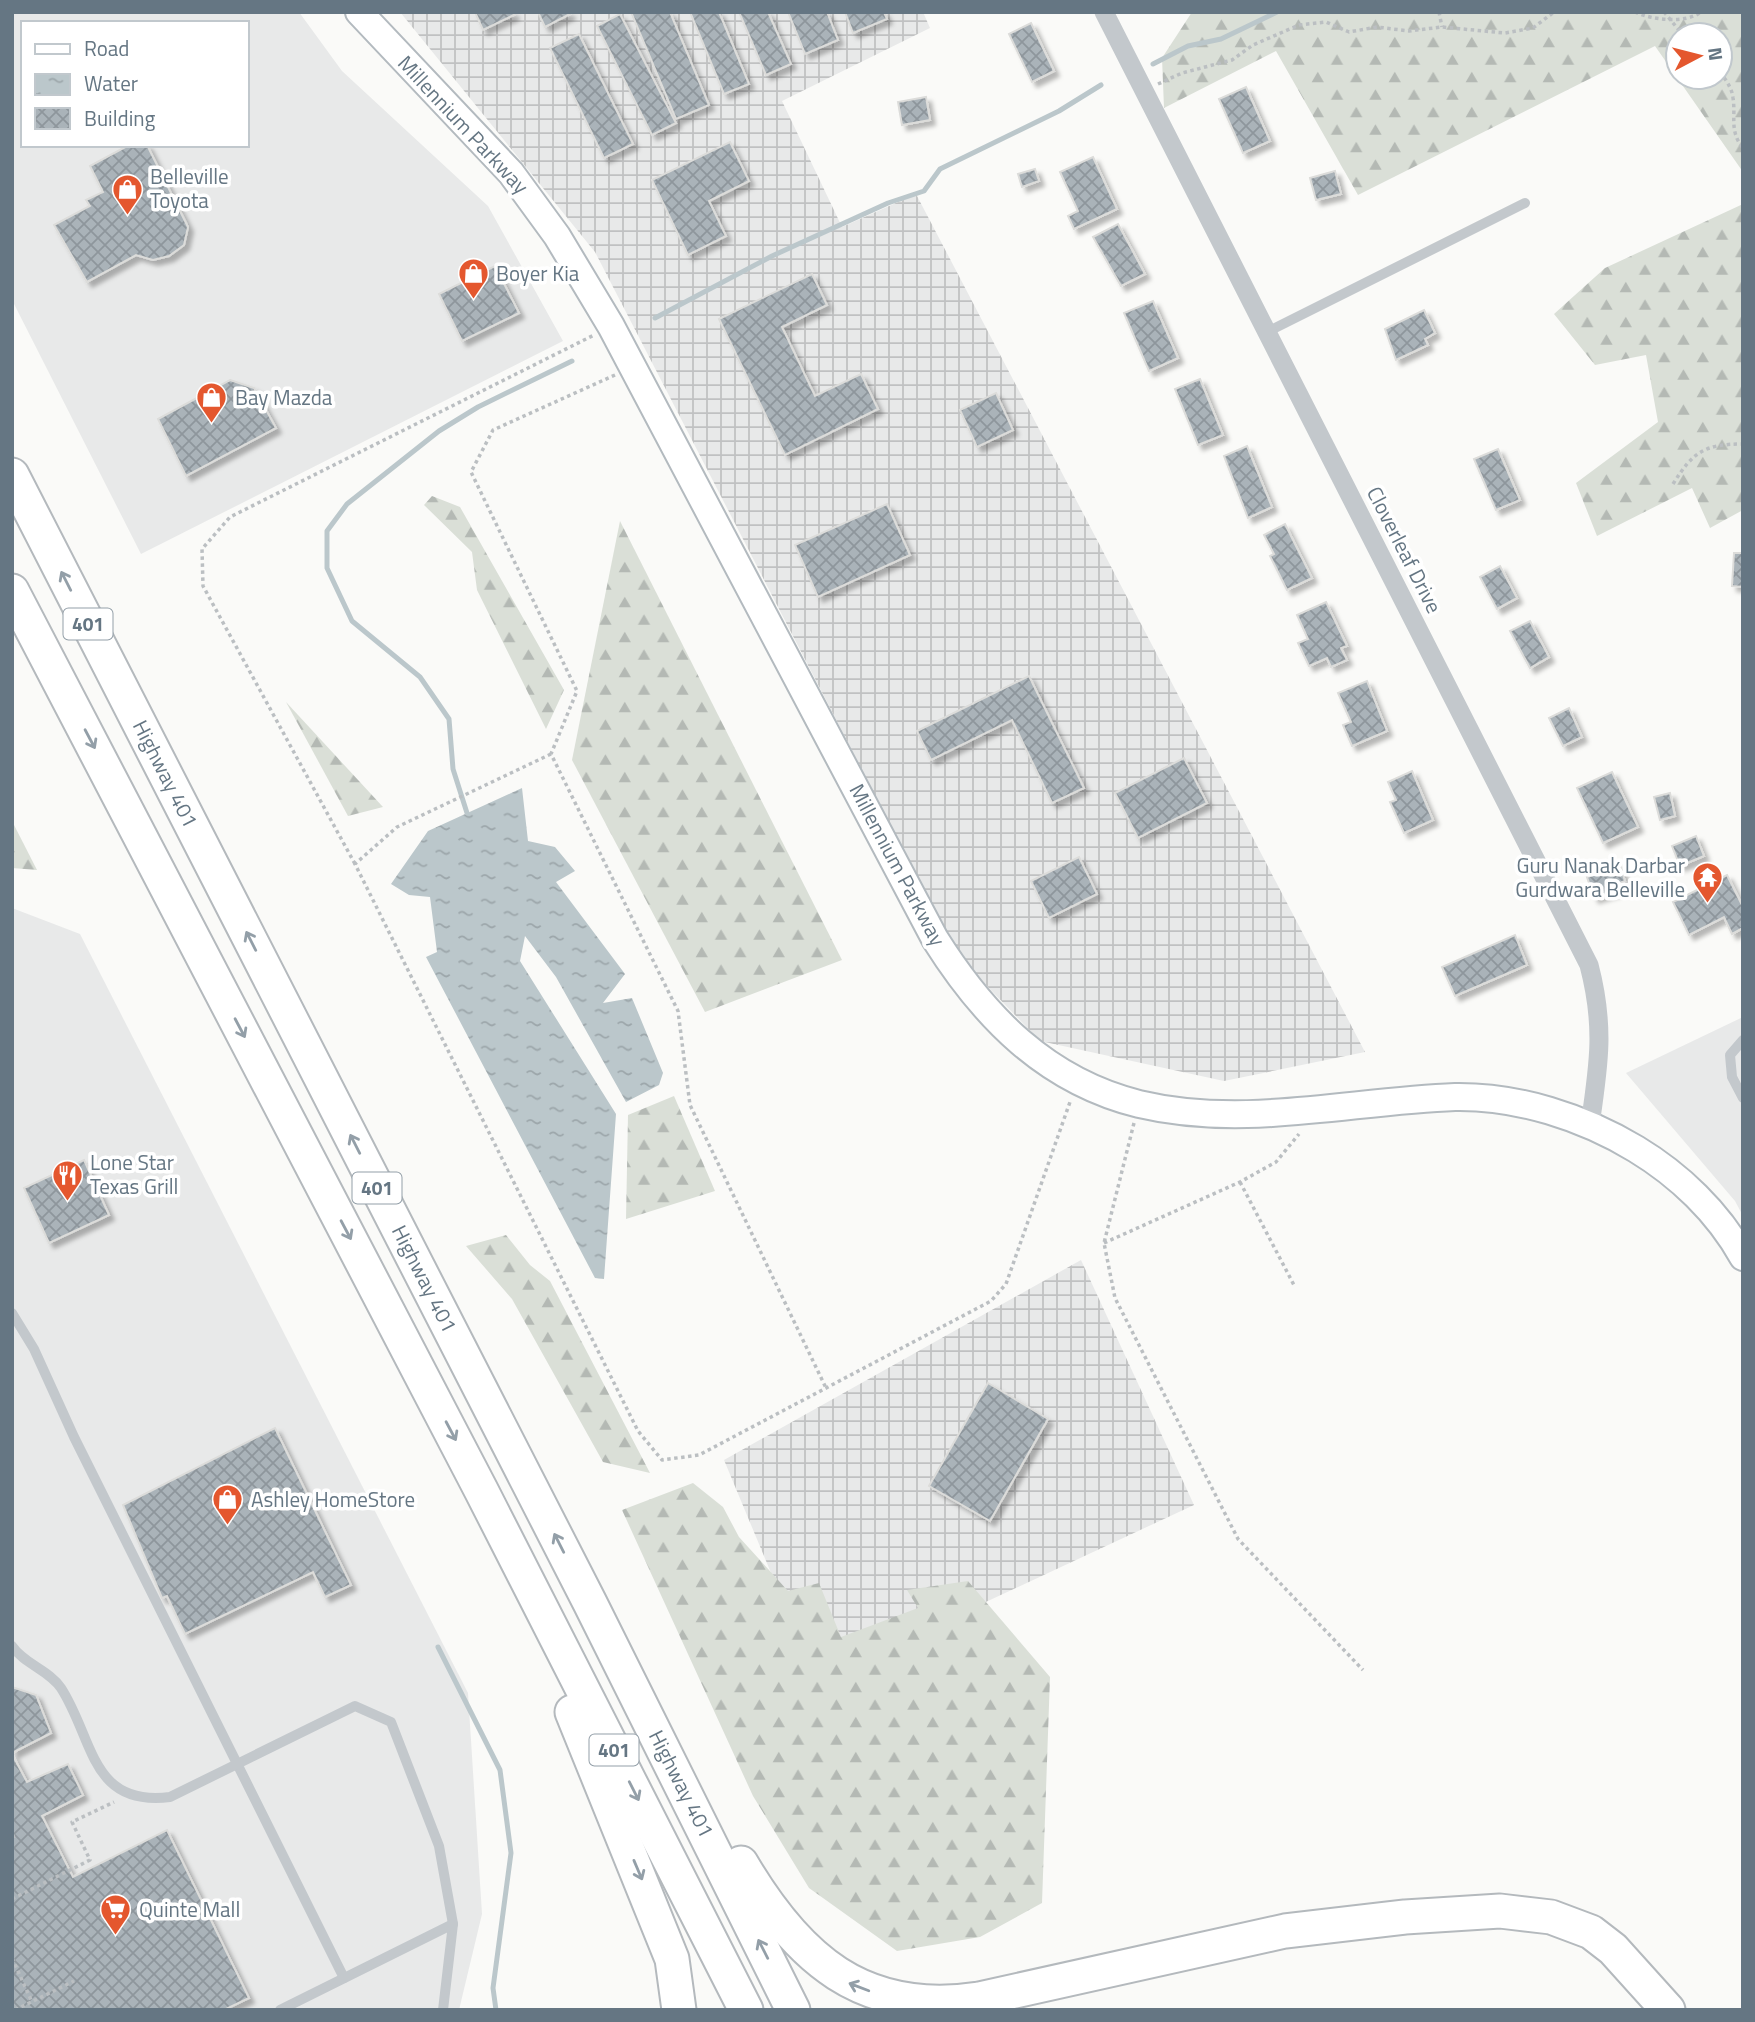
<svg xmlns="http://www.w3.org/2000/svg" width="1755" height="2022" font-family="'Titillium Web',sans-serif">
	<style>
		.built { fill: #e8e9e9; fill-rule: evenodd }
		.industrial { fill: url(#industrial-grid) }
		.forest { fill: url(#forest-firs); fill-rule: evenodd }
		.water { fill: url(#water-ripples) }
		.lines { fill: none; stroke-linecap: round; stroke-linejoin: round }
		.stream { stroke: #bbc7cb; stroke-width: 5 }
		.building { fill: url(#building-cross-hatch); stroke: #dcdcda; stroke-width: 2; filter: url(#shadow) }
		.secondary-casing { stroke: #b3babf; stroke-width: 30 }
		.highway-casing { stroke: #b4b9bd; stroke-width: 37 }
		.path { stroke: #bbbfc2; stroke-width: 3.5; stroke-dasharray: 3.5 3.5; stroke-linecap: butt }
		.lane { stroke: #c3c8cc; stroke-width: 10 }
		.street { stroke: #c3c8cc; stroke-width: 19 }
		.secondary { stroke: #fff; stroke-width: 26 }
		.highway { stroke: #fff; stroke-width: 33 }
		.oneway { stroke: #939fa8 }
		.labels { text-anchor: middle; stroke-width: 7; stroke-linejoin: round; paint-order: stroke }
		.shield { fill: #fff; stroke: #939fa8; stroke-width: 2 }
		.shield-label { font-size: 19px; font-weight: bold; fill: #657683 }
		.street-label { font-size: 21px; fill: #657683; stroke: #fff }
		.poi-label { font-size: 21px; fill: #657683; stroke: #fff; text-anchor: start }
	</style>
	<defs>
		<pattern id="industrial-grid" width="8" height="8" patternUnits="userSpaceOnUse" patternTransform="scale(1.75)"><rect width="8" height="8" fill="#e8e9e9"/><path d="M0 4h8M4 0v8" fill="none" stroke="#c0c1c2"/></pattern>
		<pattern id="forest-firs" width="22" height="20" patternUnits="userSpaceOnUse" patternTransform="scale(1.75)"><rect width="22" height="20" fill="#dadfd7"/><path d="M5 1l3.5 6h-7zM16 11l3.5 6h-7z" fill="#b4b9b4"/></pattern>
		<pattern id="water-ripples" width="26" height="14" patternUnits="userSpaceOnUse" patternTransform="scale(1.75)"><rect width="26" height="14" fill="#bbc7cb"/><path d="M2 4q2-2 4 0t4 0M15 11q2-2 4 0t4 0" fill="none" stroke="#9ca6aa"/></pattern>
		<pattern id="building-cross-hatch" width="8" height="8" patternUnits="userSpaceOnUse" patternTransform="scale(1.75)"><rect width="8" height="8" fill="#aab3b9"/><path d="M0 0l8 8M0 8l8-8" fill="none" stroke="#8e969c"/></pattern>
		<filter id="shadow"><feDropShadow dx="5" dy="5" stdDeviation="2" flood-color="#0004"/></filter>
	</defs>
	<rect width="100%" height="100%" fill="#fafaf8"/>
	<g class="built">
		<path d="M12,12H299L342,71L488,206L563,341L141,554L12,300ZM23,23H247V145H23Z"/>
		<polygon points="12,908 80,934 468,1693 482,1914 459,2010 12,2010"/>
		<polygon points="1743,1017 1743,1216 1735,1201 1626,1073"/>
	</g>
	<g class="industrial">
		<polygon points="400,12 923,12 930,28 782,101 842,227 916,194 1365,1052 1224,1081 1040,1041 958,956 595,252"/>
		<polygon points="1081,1260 1194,1505 816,1681 724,1460"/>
	</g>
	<g class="forest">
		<path d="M1192,12H1743V172L1655,46L1358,195L1276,51L1164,108L1162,58ZM1678,35H1720V77H1678Z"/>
		<polygon points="1743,204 1743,510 1710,528 1692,488 1597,536 1576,483 1658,422 1646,355 1595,365 1554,314 1605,268"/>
		<polygon points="432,496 460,507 564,690 546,729 477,590 472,552 424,505"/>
		<polygon points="620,521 842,960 705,1012 572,760"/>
		<polygon points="286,702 383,807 348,816"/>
		<polygon points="12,821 37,870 12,868"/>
		<polygon points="674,1096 715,1191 626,1219 628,1115"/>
		<polygon points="506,1235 530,1265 550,1281 650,1473 603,1462 512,1299 466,1246"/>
		<polygon points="693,1483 723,1507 739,1537 788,1591 819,1583 841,1637 918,1608 907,1590 968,1581 1050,1677 1042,1903 980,1937 897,1951 809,1888 753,1796 622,1510"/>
	</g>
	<polygon class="water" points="522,788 528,841 555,847 575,871 556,882 625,974 603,1003 632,998 663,1073 659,1085 626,1102 556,977 525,936 520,961 616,1114 604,1279 595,1278 426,957 437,952 430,897 409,895 391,884 428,831"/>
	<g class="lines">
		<g class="stream">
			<polyline points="1153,64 1188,46 1221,39 1277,12"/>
			<polyline points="655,318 772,256 888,203 924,191 940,169 1059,111 1101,85"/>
			<polyline points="467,813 453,769 449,719 420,677 352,621 327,568 327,531 347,504 439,431 478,407 572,361"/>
			<polyline points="438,1647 500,1770 511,1853 493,1988 496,2010"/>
		</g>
	</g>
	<g class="building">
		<polygon points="475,12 513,12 514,15 483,30"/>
		<polygon points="538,12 569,12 570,14 545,27"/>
		<polygon points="631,12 670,12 709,105 676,119"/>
		<polygon points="690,12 719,12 749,84 724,94"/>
		<polygon points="739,12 768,12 791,64 766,75"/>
		<polygon points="788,12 827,12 838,40 805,54"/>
		<polygon points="845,12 884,12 887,19 853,33"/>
		<polygon points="620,14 676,123 652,135 597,26"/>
		<polygon points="1031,23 1054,71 1032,82 1009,34"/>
		<polygon points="579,34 633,144 604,158 550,48"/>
		<polygon points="1246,87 1270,141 1243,153 1219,99"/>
		<polygon points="926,97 930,120 902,125 898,102"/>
		<polygon points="730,142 749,181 709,201 726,236 688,255 652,180"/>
		<polygon points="129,145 147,145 188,227 184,245 169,256 153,260 136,255 87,282 54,225 90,206 86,200 103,192 90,166"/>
		<polygon points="1093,157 1117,209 1074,229 1068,216 1078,211 1060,172"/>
		<polygon points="1035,169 1039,181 1022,187 1018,174"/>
		<polygon points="1335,171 1341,194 1316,200 1310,178"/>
		<polygon points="1118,224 1145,274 1121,286 1093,237"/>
		<polygon points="495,266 519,313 462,341 439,294"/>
		<polygon points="812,274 827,305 782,327 815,396 861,374 878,409 785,455 719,319"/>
		<polygon points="1153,301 1178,358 1149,371 1124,313"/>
		<polygon points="1424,310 1435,333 1425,339 1428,345 1396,360 1385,329"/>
		<polygon points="1200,379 1223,435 1198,445 1175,389"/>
		<polygon points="230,380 254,388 276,428 186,476 158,419"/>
		<polygon points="996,393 1013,430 977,447 960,410"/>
		<polygon points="1247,446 1272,507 1248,518 1224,456"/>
		<polygon points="1498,449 1520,500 1496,510 1474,459"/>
		<polygon points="887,504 910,555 818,597 795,545"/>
		<polygon points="1285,524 1312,578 1287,590 1270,556 1274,554 1264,535"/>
		<polygon points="1734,553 1743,553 1743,587 1732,586"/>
		<polygon points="1500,566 1517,598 1497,609 1480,577"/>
		<polygon points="1326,602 1347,646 1341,648 1347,660 1331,667 1327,658 1309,666 1298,643 1308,639 1297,615"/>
		<polygon points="1530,621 1549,657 1530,668 1510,631"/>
		<polygon points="1029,676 1084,788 1052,803 1012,720 931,760 917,731"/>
		<polygon points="1367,681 1387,731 1352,746 1343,725 1351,722 1338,693"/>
		<polygon points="1569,708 1582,737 1563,746 1549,718"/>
		<polygon points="1184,758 1207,803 1138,838 1115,793"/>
		<polygon points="1412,771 1433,820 1404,833 1390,802 1396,800 1388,782"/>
		<polygon points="1612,772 1638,827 1603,843 1577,788"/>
		<polygon points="1670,793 1675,816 1660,820 1654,797"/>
		<polygon points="1696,836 1704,856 1680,866 1672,846"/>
		<polygon points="1079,857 1097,894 1049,918 1031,881"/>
		<polygon points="1620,865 1625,881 1614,885 1616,891 1594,898 1587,877"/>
		<polygon points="1727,875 1743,907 1743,928 1732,934 1724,917 1689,935 1673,902"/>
		<polygon points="1515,935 1527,965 1455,996 1442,967"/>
		<polygon points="84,1160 109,1215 49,1243 24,1188"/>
		<polygon points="988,1383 1048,1419 990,1521 929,1486"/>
		<polygon points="275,1428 351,1585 325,1597 313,1572 185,1634 167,1596 162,1598 123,1505"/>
		<polygon points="12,1687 36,1695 51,1733 12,1753"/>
		<polygon points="12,1754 27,1782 68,1764 83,1795 42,1816 73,1877 167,1830 249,1998 224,2010 12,2010"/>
	</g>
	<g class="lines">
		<defs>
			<path id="secondary" d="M359,12L511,173L557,236L611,326L935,939C984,1017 1046,1081 1139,1104C1244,1129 1349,1101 1455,1097C1518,1096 1583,1117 1636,1149C1679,1175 1718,1212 1743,1257"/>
			<g id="highway">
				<polyline points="12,475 590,1603 793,2010"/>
				<polyline points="12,591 481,1490 746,2010"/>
				<polyline points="572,1712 672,1959 679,2010"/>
				<path d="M741,1863C797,1958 862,2017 979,1999L1285,1931L1405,1917L1500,1911L1551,1917L1591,1932L1613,1949L1668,2010"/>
			</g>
		</defs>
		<use href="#secondary" class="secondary-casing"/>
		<use href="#highway" class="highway-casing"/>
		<g class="path">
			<polyline points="1439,12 1442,27"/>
			<path d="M1635,12C1652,20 1685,24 1701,12"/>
			<polyline points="1664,12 1683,35"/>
			<path d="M1720,72C1726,80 1732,88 1733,98C1736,117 1729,131 1743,148"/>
			<polyline points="1158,84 1182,73 1232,60 1253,45 1299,25 1326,22 1349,32 1377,27 1409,31 1442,27 1505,33 1533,28 1554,12"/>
			<polyline points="615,375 493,430 471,472 577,691 551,754 678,1011 690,1105 826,1388"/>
			<path d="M1673,484C1693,452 1704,444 1743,444"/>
			<polyline points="551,754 397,827 355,864 638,1431 662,1460 699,1455 991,1301 1006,1284 1070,1102"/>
			<polyline points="355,864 203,586 202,549 230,517 594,335"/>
			<polyline points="1134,1123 1104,1243 1115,1298 1238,1539 1363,1670"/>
			<polyline points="1240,1182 1295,1287"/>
			<polyline points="1104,1243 1240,1182 1276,1162 1299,1134"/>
			<polyline points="12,1837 15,1836"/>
			<polyline points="12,1899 90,1860 72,1822 114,1802"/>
			<polyline points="12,1958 32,2002"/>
			<polyline points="15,2010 74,1981"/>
		</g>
		<g class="lane">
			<polyline points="1267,332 1525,203"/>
			<polyline points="1743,1040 1730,1055 1732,1077 1743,1098"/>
			<polyline points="12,1313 34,1349 74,1437 344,1978"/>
			<path d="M12,1646C24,1664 49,1670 61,1688C94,1739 90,1807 170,1797L355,1706L391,1722L439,1846L453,1924L443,2010"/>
			<polyline points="280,2010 453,1924"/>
		</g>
		<path class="street" d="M1104,12L1589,965C1605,1026 1599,1064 1590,1125"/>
		<use href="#secondary" class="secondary"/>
		<use href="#highway" class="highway"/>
	</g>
	<defs><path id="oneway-shaft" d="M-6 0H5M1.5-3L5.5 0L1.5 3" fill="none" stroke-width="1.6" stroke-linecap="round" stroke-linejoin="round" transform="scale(1.75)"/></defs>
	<g class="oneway">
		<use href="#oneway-shaft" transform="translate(66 581) rotate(-117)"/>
		<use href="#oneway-shaft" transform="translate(90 739) rotate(62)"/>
		<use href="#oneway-shaft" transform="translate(251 941) rotate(-117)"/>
		<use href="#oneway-shaft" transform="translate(240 1028) rotate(62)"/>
		<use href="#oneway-shaft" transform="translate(355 1144) rotate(-117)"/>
		<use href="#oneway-shaft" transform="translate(346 1230) rotate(62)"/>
		<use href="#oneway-shaft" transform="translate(451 1431) rotate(62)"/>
		<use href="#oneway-shaft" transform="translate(559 1543) rotate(-117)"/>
		<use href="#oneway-shaft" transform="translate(634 1791) rotate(63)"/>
		<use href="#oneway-shaft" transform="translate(638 1870) rotate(67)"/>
		<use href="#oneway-shaft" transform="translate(763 1949) rotate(-117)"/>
		<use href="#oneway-shaft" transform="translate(859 1987) rotate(-159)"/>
	</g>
	<defs>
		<symbol id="shop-pin" viewBox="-11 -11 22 30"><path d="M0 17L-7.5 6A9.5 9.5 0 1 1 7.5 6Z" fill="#e4572e" stroke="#fff"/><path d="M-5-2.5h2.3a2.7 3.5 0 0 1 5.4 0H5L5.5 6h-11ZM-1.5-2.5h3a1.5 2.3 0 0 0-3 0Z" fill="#fff"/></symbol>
		<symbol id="temple-pin" viewBox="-11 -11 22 30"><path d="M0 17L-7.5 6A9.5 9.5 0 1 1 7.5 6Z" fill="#e4572e" stroke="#fff"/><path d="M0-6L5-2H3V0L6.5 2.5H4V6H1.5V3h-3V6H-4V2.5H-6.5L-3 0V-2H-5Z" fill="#fff"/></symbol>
		<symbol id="restaurant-pin" viewBox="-11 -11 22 30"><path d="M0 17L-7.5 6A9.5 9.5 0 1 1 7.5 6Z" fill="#e4572e" stroke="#fff"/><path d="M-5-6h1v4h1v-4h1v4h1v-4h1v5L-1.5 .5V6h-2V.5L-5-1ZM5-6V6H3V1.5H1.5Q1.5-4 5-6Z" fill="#fff"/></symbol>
		<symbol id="supermarket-pin" viewBox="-11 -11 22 30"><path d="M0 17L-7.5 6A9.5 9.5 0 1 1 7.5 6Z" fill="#e4572e" stroke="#fff"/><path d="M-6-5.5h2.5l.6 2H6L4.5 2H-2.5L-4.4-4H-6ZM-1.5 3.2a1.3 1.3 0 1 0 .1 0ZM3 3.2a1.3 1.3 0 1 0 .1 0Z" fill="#fff"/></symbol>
	</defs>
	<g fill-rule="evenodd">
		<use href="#shop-pin" x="110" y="172" width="35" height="47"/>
		<use href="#shop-pin" x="456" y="256" width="35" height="47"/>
		<use href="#shop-pin" x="194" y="380" width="35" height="47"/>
		<use href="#temple-pin" x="1690" y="860" width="35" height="47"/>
		<use href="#restaurant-pin" x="50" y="1158" width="35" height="47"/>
		<use href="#shop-pin" x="210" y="1482" width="35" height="47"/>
		<use href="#supermarket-pin" x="98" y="1892" width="35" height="47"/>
	</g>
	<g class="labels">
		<g class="shield">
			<rect x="63.5" y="608.5" width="49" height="31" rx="5"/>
			<rect x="352.5" y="1172.5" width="49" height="31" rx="5"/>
			<rect x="589.5" y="1734.5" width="49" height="31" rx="5"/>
		</g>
		<g class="shield-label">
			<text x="88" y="631">401</text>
			<text x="377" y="1195">401</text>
			<text x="614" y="1757">401</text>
		</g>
		<g class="street-label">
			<text transform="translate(463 125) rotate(47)" y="7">Millennium Parkway</text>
			<text transform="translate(1404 550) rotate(63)" y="7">Cloverleaf Drive</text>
			<text transform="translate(165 774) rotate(63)" y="7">Highway 401</text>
			<text transform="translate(897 865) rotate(62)" y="7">Millennium Parkway</text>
			<text transform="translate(424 1279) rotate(63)" y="7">Highway 401</text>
			<text transform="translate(681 1784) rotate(63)" y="7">Highway 401</text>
		</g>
		<g class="poi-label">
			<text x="150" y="184">Belleville<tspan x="150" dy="24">Toyota</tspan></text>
			<text x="496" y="281">Boyer Kia</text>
			<text x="235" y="405">Bay Mazda</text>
			<text x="1685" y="873" text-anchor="end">Guru Nanak Darbar<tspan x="1685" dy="24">Gurdwara Belleville</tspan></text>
			<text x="90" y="1170">Lone Star<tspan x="90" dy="24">Texas Grill</tspan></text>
			<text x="251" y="1507">Ashley HomeStore</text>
			<text x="139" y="1917">Quinte Mall</text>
		</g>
	</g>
	<rect width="1755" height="2022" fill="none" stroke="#657683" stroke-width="28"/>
	<rect x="21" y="21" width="228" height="126" fill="#ffffff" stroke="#c1c8cd" stroke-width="2"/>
	<rect x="35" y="44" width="35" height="10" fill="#ffffff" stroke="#c1c8cd" stroke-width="2"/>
	<text x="84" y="56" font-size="21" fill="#657683">Road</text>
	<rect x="35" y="74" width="35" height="21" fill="url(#water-ripples)" stroke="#c1c8cd" stroke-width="2"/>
	<text x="84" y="91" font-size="21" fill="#657683">Water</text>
	<rect x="35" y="108" width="35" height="21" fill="url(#building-cross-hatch)" stroke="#c1c8cd" stroke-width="2"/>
	<text x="84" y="126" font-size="21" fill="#657683">Building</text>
	<g transform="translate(1699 56) rotate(83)"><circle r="33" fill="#ffffff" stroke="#c1c8cd" stroke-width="2"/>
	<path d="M0-5L12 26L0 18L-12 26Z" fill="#e4572e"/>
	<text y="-10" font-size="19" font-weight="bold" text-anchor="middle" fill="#657683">N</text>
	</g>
</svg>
